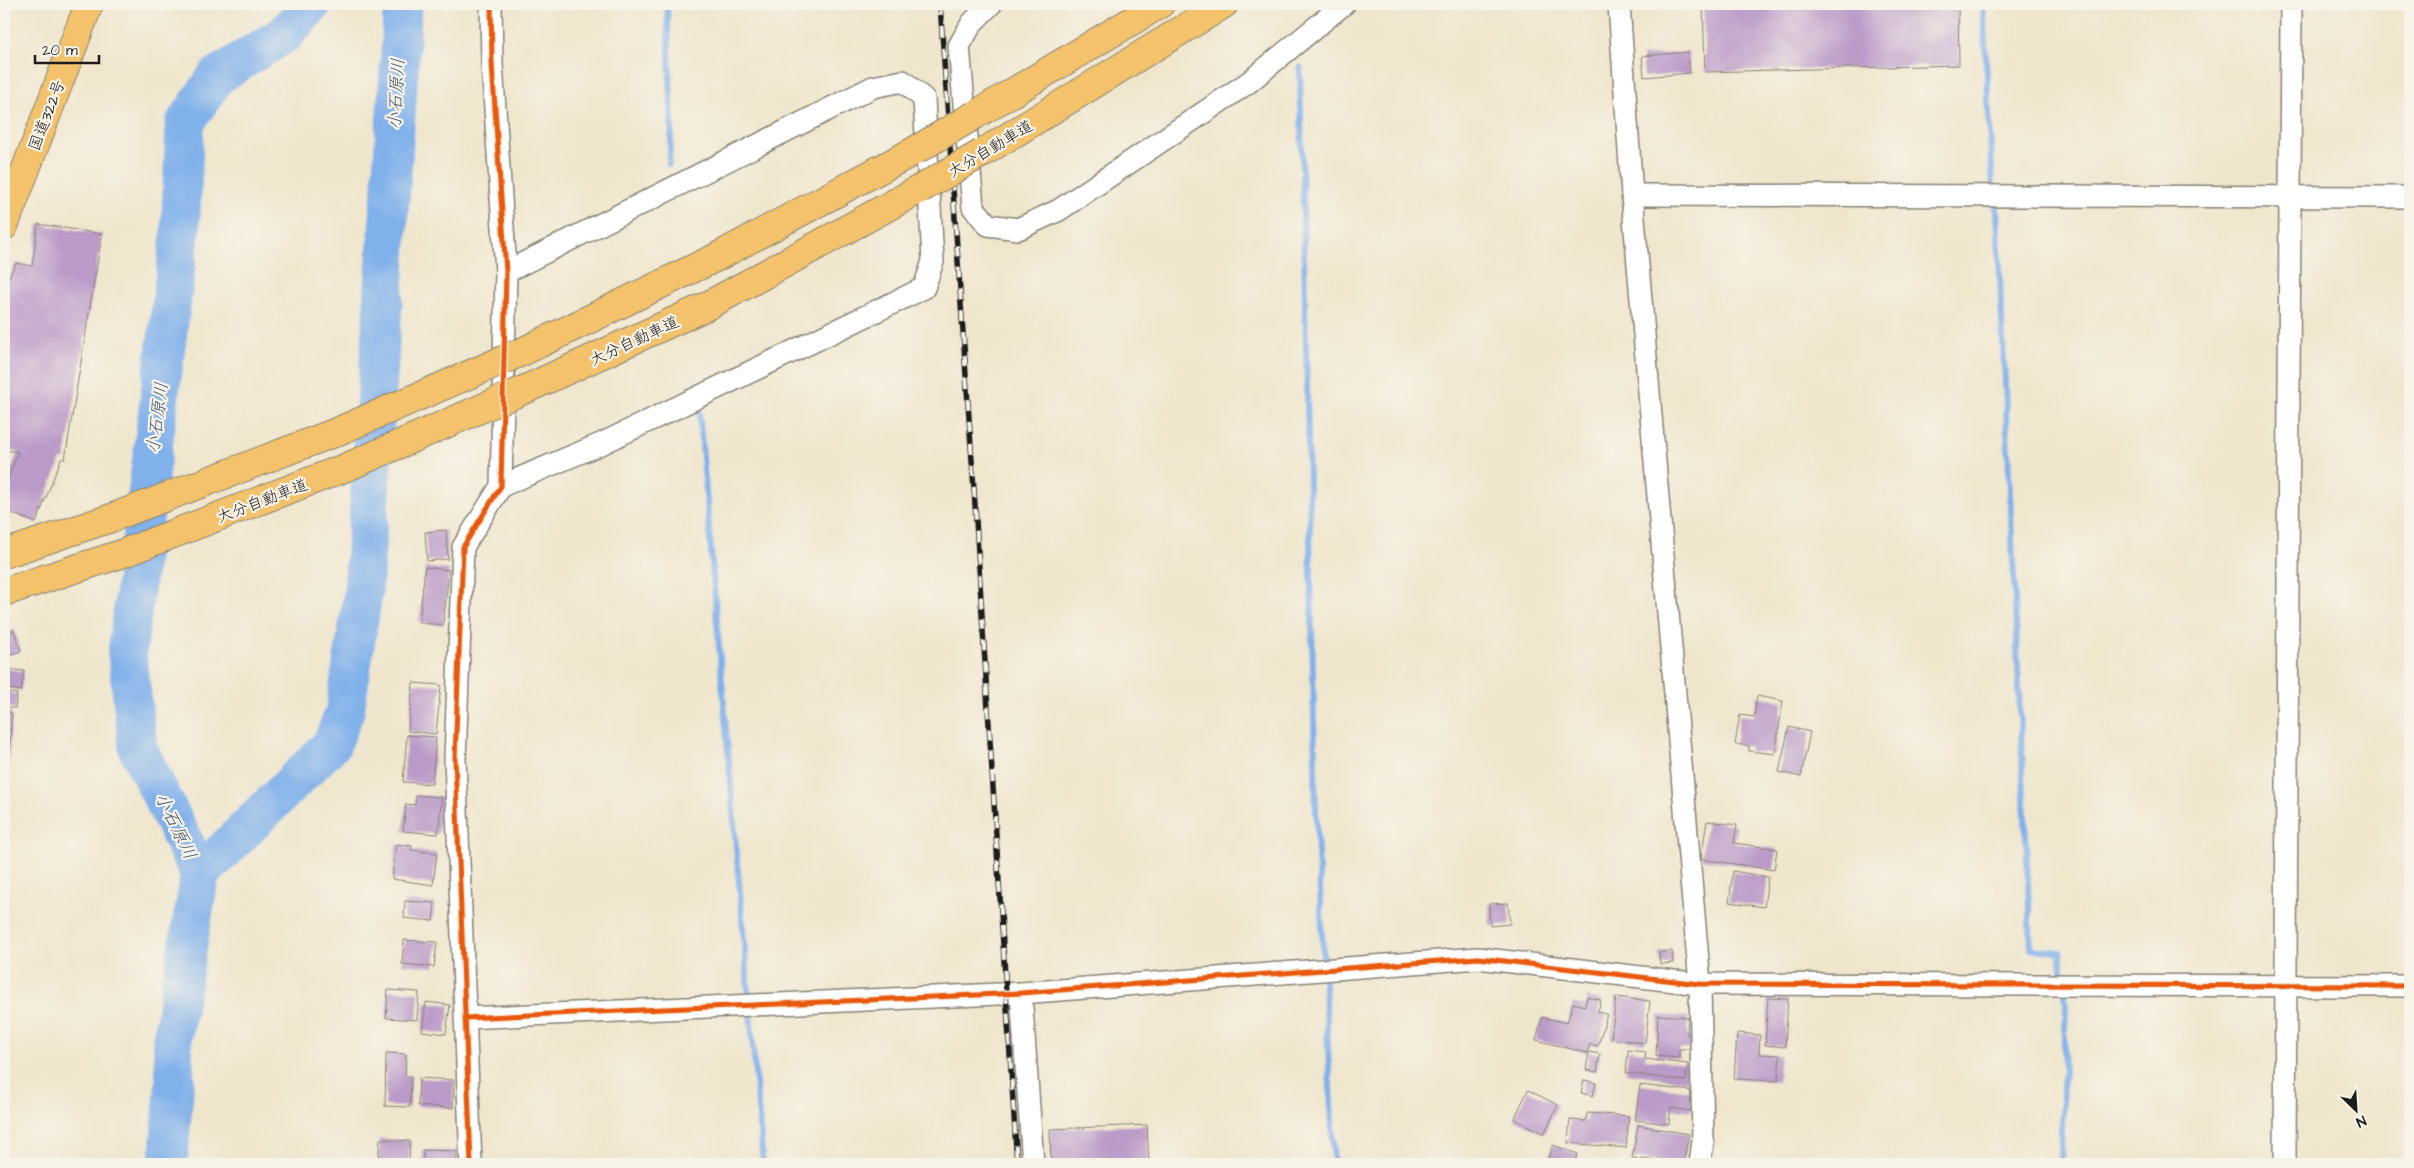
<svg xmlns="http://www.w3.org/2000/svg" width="2414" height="1168" font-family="'Architects Daughter','Klee One',sans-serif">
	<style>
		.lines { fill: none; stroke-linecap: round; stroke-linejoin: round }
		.stream { stroke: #80b1eb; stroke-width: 6 }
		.river { stroke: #80b1eb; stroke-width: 39 }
		.building { fill: #ba9ac8 }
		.street-casing { stroke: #868174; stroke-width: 24 }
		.highway-casing { stroke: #868174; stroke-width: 30 }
		.street { stroke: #fff; stroke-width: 21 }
		.highway { stroke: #f3c26a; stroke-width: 28 }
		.rail-casing { stroke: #1c1c1c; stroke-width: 5.5 }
		.rail { stroke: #f7f3e8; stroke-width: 4; stroke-dasharray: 11; stroke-linecap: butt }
		.highway-bridge-casing { stroke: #868174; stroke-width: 30; stroke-linecap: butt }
		.highway-bridge { stroke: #f3c26a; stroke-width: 28 }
		.cycleway-casing { stroke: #f7f3e8; stroke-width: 8 }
		.cycleway { stroke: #e8590c; stroke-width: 5 }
		.labels { text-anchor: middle; stroke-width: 4.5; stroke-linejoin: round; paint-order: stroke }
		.street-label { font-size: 16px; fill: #1c1c1c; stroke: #f7f3e8 }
		.water-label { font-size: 18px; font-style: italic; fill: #44586f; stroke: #f7f3e8 }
	</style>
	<rect width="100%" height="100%" fill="#f7f3e8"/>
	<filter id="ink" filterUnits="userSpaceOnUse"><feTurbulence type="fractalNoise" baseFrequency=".02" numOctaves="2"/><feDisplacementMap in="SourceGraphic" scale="10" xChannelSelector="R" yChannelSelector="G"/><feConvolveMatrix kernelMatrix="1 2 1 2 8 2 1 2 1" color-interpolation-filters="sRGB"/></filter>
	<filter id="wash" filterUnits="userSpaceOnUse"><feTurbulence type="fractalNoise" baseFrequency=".0096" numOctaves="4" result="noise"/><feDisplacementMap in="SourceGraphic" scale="20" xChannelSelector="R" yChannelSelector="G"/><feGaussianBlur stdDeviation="1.12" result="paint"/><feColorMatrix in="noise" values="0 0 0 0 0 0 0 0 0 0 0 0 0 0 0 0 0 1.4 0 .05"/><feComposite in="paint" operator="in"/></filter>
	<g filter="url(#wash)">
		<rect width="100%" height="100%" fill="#f0e6cd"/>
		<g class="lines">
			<g class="stream">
				<polyline points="667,4 672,127 669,165"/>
				<polyline points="1983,4 1993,188 1997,212 2031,949 2060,952 2066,1003 2061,1164"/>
				<polyline points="1300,67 1316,812 1334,1164"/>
				<polyline points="699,410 763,1164"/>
			</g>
			<g class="river">
				<polyline points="200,874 138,749 127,653 180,235 185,123 217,76 285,34 312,4"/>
				<polyline points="168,1164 175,1079 172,1039 200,874 332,744 345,711 363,593 401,41 402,4"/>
			</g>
		</g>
		<g id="blocks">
			<g class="building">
				<polygon points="1703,4 1958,4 1959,65 1705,72"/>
				<polygon points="1688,52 1690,73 1644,77 1642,56"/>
				<polygon points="38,224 102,234 65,459 61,459 36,523 4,510 4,489 18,452 4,450 4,287 16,263 32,266"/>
				<polygon points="446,530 448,559 427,561 425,532"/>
				<polygon points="425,567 449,570 443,625 419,623"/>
				<polygon points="14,630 21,651 4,657 4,633"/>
				<polygon points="7,669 24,671 21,691 4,688"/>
				<polygon points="413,683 441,685 436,734 408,731"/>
				<polygon points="4,692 17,694 15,708 4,707"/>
				<polygon points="1757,696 1783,701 1775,754 1749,751 1749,746 1735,744 1740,715 1754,717"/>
				<polygon points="4,713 12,713 7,779 4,779"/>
				<polygon points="1789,727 1810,732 1801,777 1779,772"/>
				<polygon points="407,735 436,737 432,784 403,782"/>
				<polygon points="416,795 442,797 438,834 403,831 406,804 415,805"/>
				<polygon points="1707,821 1737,825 1734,843 1777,849 1774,870 1701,859"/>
				<polygon points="396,844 412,846 411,850 437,853 433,885 392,879"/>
				<polygon points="1733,871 1768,877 1764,907 1729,902"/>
				<polygon points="405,901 435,903 433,921 404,918"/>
				<polygon points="1508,903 1510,924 1490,926 1489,904"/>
				<polygon points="404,940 437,942 434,967 402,964"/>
				<polygon points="1672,951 1673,963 1660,964 1659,952"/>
				<polygon points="388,990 419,992 417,1020 386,1018"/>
				<polygon points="1587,997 1601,1000 1598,1012 1607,1014 1598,1046 1590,1044 1587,1053 1536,1040 1542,1017 1567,1023 1573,1003 1585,1006"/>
				<polygon points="1616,997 1650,1001 1645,1043 1611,1039"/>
				<polygon points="1768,998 1788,999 1785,1047 1765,1045"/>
				<polygon points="426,1002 450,1005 446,1034 422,1031"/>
				<polygon points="1658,1015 1688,1017 1687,1035 1694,1036 1693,1049 1679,1049 1679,1058 1656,1056"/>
				<polygon points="1737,1033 1760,1035 1759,1054 1780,1055 1778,1081 1734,1079"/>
				<polygon points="1628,1050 1646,1052 1645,1059 1688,1064 1686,1081 1626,1073"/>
				<polygon points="1589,1052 1600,1054 1597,1072 1586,1070"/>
				<polygon points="386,1053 406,1054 405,1076 411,1076 410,1107 385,1106"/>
				<polygon points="419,1078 454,1080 453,1108 418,1106"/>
				<polygon points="1584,1080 1596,1083 1593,1096 1581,1093"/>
				<polygon points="1640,1085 1693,1091 1691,1111 1671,1108 1669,1124 1635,1120"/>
				<polygon points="1528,1090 1558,1105 1544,1134 1514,1119"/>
				<polygon points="1587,1113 1629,1116 1626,1148 1568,1143 1570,1120 1586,1121"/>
				<polygon points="1147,1125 1149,1164 1051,1164 1050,1129"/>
				<polygon points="1638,1125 1689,1134 1683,1164 1632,1158"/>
				<polygon points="380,1139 410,1141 409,1164 378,1164"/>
				<polygon points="1553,1145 1578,1154 1574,1164 1547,1162"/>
				<polygon points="423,1150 457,1151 457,1164 423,1164"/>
			</g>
		</g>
	</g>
	<g filter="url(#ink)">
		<use href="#blocks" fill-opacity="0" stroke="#868174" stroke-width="1"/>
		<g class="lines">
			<defs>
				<g id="street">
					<polyline points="991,4 972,23 959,46 973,207 988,225 1018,229 1059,210 1249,82 1344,4"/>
					<polyline points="1619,4 1632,195 1700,984 1703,1140 1700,1164"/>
					<polyline points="1632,195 2410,197"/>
					<polyline points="501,486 603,443 924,288 933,261 924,99 903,81 873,87 506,272"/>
					<polyline points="1021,993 1033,1164"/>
					<polyline points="465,1018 1021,993 1478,958 1700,984 2410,986"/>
					<polyline points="471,1164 455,759 463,547 501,486 506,272 492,64 491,4"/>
					<polyline points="2285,1164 2291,4"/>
				</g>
				<g id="highway">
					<polyline points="975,115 1160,4"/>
					<polyline points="982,153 1224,4"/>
					<polyline points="4,226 89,4"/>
					<polyline points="524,351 715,258 916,150"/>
					<polyline points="526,389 707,306 920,189"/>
				</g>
			</defs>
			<use href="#street" class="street-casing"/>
			<use href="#highway" class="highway-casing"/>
			<use href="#street" class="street"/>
			<use href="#highway" class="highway"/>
			<defs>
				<polyline id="rail" points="940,4 974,489 1017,1164"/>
			</defs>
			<use href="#rail" class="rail-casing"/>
			<use href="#rail" class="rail"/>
			<defs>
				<g id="highway-bridge">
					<polyline points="916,150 975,115"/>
					<polyline points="920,189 982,153"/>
					<polyline points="4,554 111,518 334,433 524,351"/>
					<polyline points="4,592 121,554 347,467 526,389"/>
				</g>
			</defs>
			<use href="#highway-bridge" class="highway-bridge-casing"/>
			<use href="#highway-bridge" class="highway-bridge"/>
			<defs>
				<g id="cycleway">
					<polyline points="465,1018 1021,993 1478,958 1700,984 2410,986"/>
					<polyline points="471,1164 455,759 463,547 501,486 506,272 492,64 491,4"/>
				</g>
			</defs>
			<use href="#cycleway" class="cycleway-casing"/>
			<use href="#cycleway" class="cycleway"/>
		</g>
	</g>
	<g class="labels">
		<g class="street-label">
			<text transform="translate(46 115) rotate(-69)" y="6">国道322号</text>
			<text transform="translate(990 148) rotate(-31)" y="6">大分自動車道</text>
			<text transform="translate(634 340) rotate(-25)" y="6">大分自動車道</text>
			<text transform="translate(262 500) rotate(-21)" y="6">大分自動車道</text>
		</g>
		<g class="water-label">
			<text transform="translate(396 94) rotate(-87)" y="6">小石原川</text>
			<text transform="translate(157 418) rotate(-83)" y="6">小石原川</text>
			<text transform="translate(176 826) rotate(64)" y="6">小石原川</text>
		</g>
	</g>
	<rect width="2414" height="1168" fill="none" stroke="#f7f3e8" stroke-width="20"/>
	<g transform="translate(2356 1110) rotate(155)" stroke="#f7f3e8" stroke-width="4" paint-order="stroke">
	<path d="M0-4L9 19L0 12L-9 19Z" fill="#1c1c1c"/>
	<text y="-8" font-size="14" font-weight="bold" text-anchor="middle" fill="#1c1c1c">N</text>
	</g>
	<path d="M35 55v8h64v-8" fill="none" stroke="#1c1c1c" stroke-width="2.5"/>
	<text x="42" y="55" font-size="15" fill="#1c1c1c" stroke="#f7f3e8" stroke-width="4" paint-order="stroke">20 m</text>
</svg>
